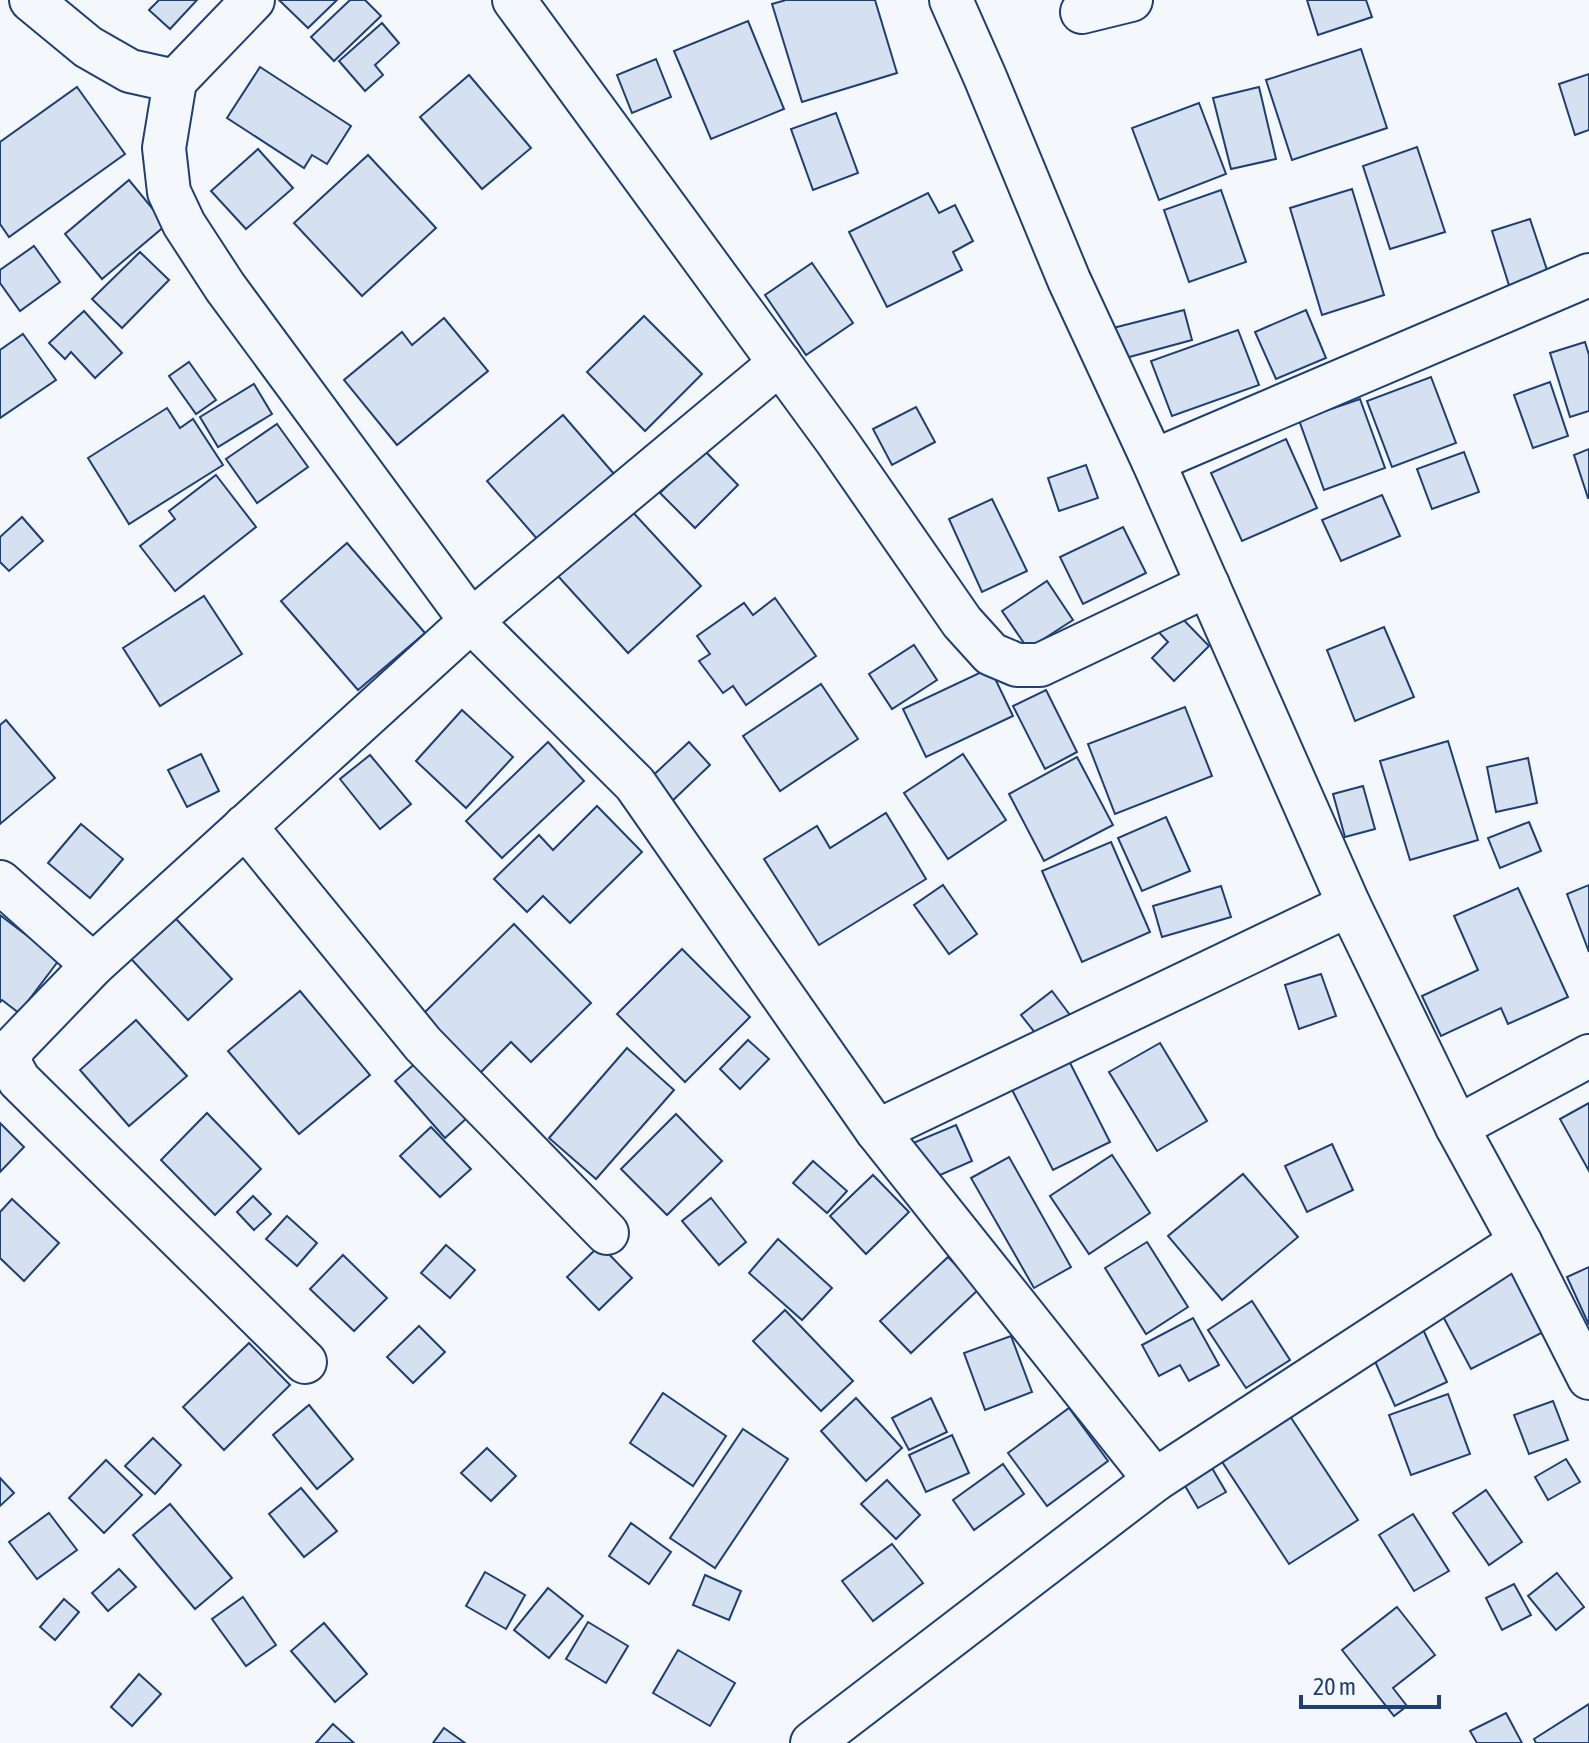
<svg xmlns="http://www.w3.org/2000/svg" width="1589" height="1743" font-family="'Asap Condensed',sans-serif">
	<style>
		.building { fill: #d5e0f0; stroke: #1d3f73; stroke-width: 2 }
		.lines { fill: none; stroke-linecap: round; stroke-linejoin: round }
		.minor-casing { stroke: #1d3f73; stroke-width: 46 }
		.minor { stroke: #f4f7fb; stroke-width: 42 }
	</style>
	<rect width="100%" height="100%" fill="#f4f7fb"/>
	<g class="building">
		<polygon points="159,0 197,0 170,29 149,10"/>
		<polygon points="279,0 337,0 308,28"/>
		<polygon points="350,0 365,0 381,16 334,61 311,37"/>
		<polygon points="786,0 875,0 897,73 802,102 772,4"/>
		<polygon points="1307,0 1366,0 1372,17 1318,35"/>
		<polygon points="748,21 784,109 711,139 674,51"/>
		<polygon points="382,23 399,43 375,65 383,75 365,91 339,61"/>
		<polygon points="1361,49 1387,128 1292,160 1266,80"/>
		<polygon points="656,59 671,97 632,113 617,75"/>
		<polygon points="260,67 351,126 327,164 312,155 304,168 227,118"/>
		<polygon points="1589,74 1589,130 1575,135 1559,84"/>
		<polygon points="469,75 531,148 482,189 420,117"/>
		<polygon points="77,87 125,154 9,237 0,224 0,142"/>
		<polygon points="1259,87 1276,159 1231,169 1213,98"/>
		<polygon points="1199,103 1226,174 1159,200 1132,128"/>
		<polygon points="836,113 858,173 813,190 791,129"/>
		<polygon points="1417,147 1445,232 1390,249 1363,166"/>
		<polygon points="258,149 293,188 246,229 211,191"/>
		<polygon points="368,155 436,228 362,296 294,223"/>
		<polygon points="129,180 166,225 102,279 65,234"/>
		<polygon points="1352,189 1384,295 1322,315 1290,208"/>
		<polygon points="1221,190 1246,262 1189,282 1164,210"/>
		<polygon points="928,193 939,213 955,205 973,241 953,252 962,270 887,307 849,232"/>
		<polygon points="1530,219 1551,282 1512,295 1492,231"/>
		<polygon points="34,246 60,282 20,311 0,283 0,270"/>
		<polygon points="140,252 169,280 122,328 92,299"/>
		<polygon points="812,263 853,323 806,355 765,295"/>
		<polygon points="1184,310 1192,340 1122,359 1113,328"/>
		<polygon points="1306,310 1326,358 1276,379 1255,332"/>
		<polygon points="84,311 122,353 95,378 71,352 65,359 49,343"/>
		<polygon points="644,316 702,374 645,431 587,372"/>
		<polygon points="444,318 488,371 397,445 344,380 402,332 412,345"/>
		<polygon points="1238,330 1259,385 1172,416 1151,361"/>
		<polygon points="23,334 56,380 0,418 0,350"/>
		<polygon points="1585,342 1589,355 1589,411 1570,417 1550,353"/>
		<polygon points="189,362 216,400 196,414 169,376"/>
		<polygon points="1431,377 1456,443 1392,467 1367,401"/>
		<polygon points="1550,382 1568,436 1533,448 1514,395"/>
		<polygon points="254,384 272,414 218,447 200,417"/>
		<polygon points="1360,399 1385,468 1324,490 1299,420"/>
		<polygon points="916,407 935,442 892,465 873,429"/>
		<polygon points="167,408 180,428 193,419 223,465 129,524 88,458"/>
		<polygon points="563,415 627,489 551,555 487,481"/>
		<polygon points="277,424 308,467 257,503 226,459"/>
		<polygon points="1286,439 1317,508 1242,541 1211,473"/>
		<polygon points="1589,449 1589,498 1588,498 1574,455"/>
		<polygon points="704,450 738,485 695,528 660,493"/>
		<polygon points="1464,452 1479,492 1432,509 1417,469"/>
		<polygon points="1086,465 1098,498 1059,511 1048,478"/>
		<polygon points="216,475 256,527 175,591 140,546 175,519 169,511"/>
		<polygon points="1382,495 1400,536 1341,561 1322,520"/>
		<polygon points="992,499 1027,571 982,592 949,519"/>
		<polygon points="629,508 701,586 628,653 557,575"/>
		<polygon points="22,517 43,541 9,571 0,562 0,537"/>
		<polygon points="1123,527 1146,573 1083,604 1060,557"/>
		<polygon points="347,543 425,633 358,690 281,601"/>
		<polygon points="1047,581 1073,620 1028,649 1002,611"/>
		<polygon points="204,596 242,654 160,706 123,648"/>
		<polygon points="775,598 816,656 746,705 733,686 723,693 699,661 710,654 697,636 744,603 753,615"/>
		<polygon points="1171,607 1209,646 1174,681 1152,658 1168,642 1153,626"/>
		<polygon points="1384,627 1414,697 1355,721 1327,650"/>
		<polygon points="914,645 937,680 892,709 869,674"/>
		<polygon points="990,668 1013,716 926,757 903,709"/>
		<polygon points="821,684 858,739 780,791 743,736"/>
		<polygon points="1046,690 1077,752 1045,769 1013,706"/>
		<polygon points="1185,707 1212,776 1115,814 1088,744"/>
		<polygon points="462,710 513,757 466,808 416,761"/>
		<polygon points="6,720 55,778 0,824 0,725"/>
		<polygon points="1448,741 1478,840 1410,860 1380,761"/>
		<polygon points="548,742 584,781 502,858 466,821"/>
		<polygon points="689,742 710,765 669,804 647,781"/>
		<polygon points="201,754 219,791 187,807 168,770"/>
		<polygon points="963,754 1006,820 948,859 904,793"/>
		<polygon points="370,755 411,804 380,829 340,779"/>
		<polygon points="1077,757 1113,825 1044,861 1009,794"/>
		<polygon points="1528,758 1537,803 1496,812 1487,767"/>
		<polygon points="1363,786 1375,829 1345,837 1333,794"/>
		<polygon points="597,806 642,852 570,923 543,896 527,912 494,879 539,835 553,850"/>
		<polygon points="886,813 926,879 819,945 764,859 817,826 830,848"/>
		<polygon points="1166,817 1190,871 1142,891 1118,838"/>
		<polygon points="1529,822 1541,851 1500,868 1488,838"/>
		<polygon points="81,824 123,859 90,898 48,863"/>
		<polygon points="1111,842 1150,932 1082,962 1042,871"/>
		<polygon points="943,885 977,934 949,954 914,905"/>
		<polygon points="1589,885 1589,952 1567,894"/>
		<polygon points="1221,886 1231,917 1162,937 1153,906"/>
		<polygon points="1518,888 1568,997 1508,1024 1501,1008 1441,1036 1422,996 1478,970 1454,916"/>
		<polygon points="165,907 232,979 188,1020 121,948"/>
		<polygon points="0,915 59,960 19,1013 2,1000 0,1002"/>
		<polygon points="514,924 591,1003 531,1062 511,1042 480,1073 422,1015"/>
		<polygon points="682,949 750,1017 685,1082 617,1014"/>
		<polygon points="1321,974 1336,1016 1299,1029 1285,985"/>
		<polygon points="300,991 370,1075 299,1134 228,1051"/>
		<polygon points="1052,991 1070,1015 1040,1039 1021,1015"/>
		<polygon points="136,1020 187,1076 129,1126 80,1070"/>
		<polygon points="748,1040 769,1059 740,1089 720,1069"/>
		<polygon points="1160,1043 1207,1121 1157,1151 1109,1072"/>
		<polygon points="627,1048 674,1090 596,1179 549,1138"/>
		<polygon points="1064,1051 1110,1142 1053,1170 1007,1080"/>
		<polygon points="418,1061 468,1117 445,1138 395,1081"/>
		<polygon points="1589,1103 1589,1171 1560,1119"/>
		<polygon points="207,1113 261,1169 215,1215 161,1160"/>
		<polygon points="676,1114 722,1161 667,1215 621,1169"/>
		<polygon points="0,1123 24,1147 0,1172"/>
		<polygon points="956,1125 972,1161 922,1183 906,1146"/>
		<polygon points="431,1127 471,1169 440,1197 400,1156"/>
		<polygon points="1332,1144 1353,1190 1307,1212 1285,1166"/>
		<polygon points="1112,1155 1150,1213 1089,1254 1050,1196"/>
		<polygon points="1009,1157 1071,1267 1034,1288 971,1178"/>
		<polygon points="813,1161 847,1191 827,1213 793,1183"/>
		<polygon points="1243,1174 1298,1237 1222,1300 1168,1236"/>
		<polygon points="873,1175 909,1212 866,1254 830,1216"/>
		<polygon points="253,1196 271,1214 254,1230 237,1212"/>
		<polygon points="711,1198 746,1242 719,1265 682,1221"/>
		<polygon points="12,1199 59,1243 24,1281 0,1258 0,1212"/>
		<polygon points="287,1216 317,1243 297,1266 266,1239"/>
		<polygon points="778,1239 832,1288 802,1320 749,1273"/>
		<polygon points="1147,1242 1188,1307 1146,1334 1105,1268"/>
		<polygon points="446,1245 475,1270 450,1298 421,1273"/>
		<polygon points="600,1245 632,1278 599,1310 567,1277"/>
		<polygon points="343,1255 387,1298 354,1331 310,1289"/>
		<polygon points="948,1257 979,1289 911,1353 880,1321"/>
		<polygon points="1589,1267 1589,1325 1567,1277"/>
		<polygon points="1517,1269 1549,1329 1471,1369 1439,1309"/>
		<polygon points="1252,1301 1290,1360 1246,1388 1208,1330"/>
		<polygon points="785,1310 853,1381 821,1411 753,1341"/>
		<polygon points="1193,1318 1219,1365 1189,1381 1180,1365 1159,1376 1142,1345"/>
		<polygon points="1421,1325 1447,1382 1395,1406 1369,1348"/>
		<polygon points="419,1326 445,1352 413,1383 387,1357"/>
		<polygon points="1011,1336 1032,1392 985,1410 964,1353"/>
		<polygon points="249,1343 290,1385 224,1450 183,1407"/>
		<polygon points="663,1393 726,1436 693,1486 630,1443"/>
		<polygon points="1448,1394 1470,1454 1411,1475 1389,1415"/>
		<polygon points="856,1398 902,1448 866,1481 821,1431"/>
		<polygon points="931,1398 947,1432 909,1450 892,1418"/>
		<polygon points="1553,1401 1568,1440 1529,1454 1514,1415"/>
		<polygon points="309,1405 353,1459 317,1489 273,1435"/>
		<polygon points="1284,1407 1358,1520 1289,1564 1215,1451"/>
		<polygon points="1069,1408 1108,1461 1047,1506 1008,1453"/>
		<polygon points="743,1429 788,1459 715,1568 670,1538"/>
		<polygon points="952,1435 969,1473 926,1492 909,1455"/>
		<polygon points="153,1438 181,1465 155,1494 125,1466"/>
		<polygon points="487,1448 516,1476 491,1501 461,1473"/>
		<polygon points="1566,1459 1580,1482 1548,1500 1535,1477"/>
		<polygon points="106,1460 142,1495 104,1533 69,1498"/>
		<polygon points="1209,1463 1226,1492 1198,1508 1181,1479"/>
		<polygon points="1003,1464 1024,1494 974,1530 953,1500"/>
		<polygon points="0,1478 14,1493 0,1506"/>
		<polygon points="887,1480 920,1515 896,1539 861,1504"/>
		<polygon points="301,1488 337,1531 304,1557 269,1514"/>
		<polygon points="1486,1490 1522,1542 1489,1565 1453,1513"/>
		<polygon points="170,1504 232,1578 195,1609 133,1535"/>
		<polygon points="49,1513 77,1550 37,1579 9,1542"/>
		<polygon points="1413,1514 1449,1571 1414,1591 1379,1535"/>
		<polygon points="631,1523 671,1552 649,1584 609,1556"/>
		<polygon points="892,1544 923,1583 873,1621 842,1581"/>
		<polygon points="119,1569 136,1587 108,1611 92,1593"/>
		<polygon points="485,1572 525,1595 506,1629 466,1606"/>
		<polygon points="1557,1573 1584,1607 1556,1630 1528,1596"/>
		<polygon points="705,1575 741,1591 729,1620 693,1605"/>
		<polygon points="1514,1584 1531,1615 1502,1630 1486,1598"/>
		<polygon points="548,1588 583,1616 549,1658 514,1630"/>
		<polygon points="243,1597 276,1645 246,1666 212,1619"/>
		<polygon points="64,1599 79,1612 55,1640 40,1627"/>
		<polygon points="1397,1607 1435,1655 1393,1688 1407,1706 1394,1716 1342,1650"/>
		<polygon points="588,1622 628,1646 606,1683 566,1659"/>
		<polygon points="324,1623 367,1674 335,1702 291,1651"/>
		<polygon points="678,1650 735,1683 710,1726 653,1693"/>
		<polygon points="139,1674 161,1694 132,1726 111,1707"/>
		<polygon points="1589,1704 1589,1743 1536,1743 1534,1739"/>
		<polygon points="1506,1713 1522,1743 1477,1743 1470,1731"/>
		<polygon points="333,1724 354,1743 316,1743"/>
		<polygon points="444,1728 465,1743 433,1743"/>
	</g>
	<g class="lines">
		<defs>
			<g id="minor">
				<polyline points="31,0 88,47 130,71 175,81 164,148 169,192 184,224 225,287 471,621 635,784 877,1131 1155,1480"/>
				<polyline points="514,0 836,440 962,622 991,654 1017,665 1040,665 1208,585"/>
				<polyline points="951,0 985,77 1069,280 1153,461 1349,905 1457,1127 1520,1242 1589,1378"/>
				<polyline points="1082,12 1131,0"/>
				<polyline points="175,81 253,0"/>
				<polyline points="1153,461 1589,275"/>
				<polyline points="245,826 423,1044 607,1233"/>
				<polyline points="0,882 93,965"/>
				<polyline points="1457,1127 1589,1056"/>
				<polyline points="877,1131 1349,905"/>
				<polyline points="305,1362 19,1080 9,1062 14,1047 93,965 471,621 780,363"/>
				<polyline points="812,1743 1155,1480 1520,1242"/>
			</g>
		</defs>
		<use href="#minor" class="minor-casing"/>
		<use href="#minor" class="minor"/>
	</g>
	<path d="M1301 1695v12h138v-12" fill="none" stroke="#1d3f73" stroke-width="4"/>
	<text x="1313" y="1695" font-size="24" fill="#1d3f73" stroke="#f4f7fb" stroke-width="6" paint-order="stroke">20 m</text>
</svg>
